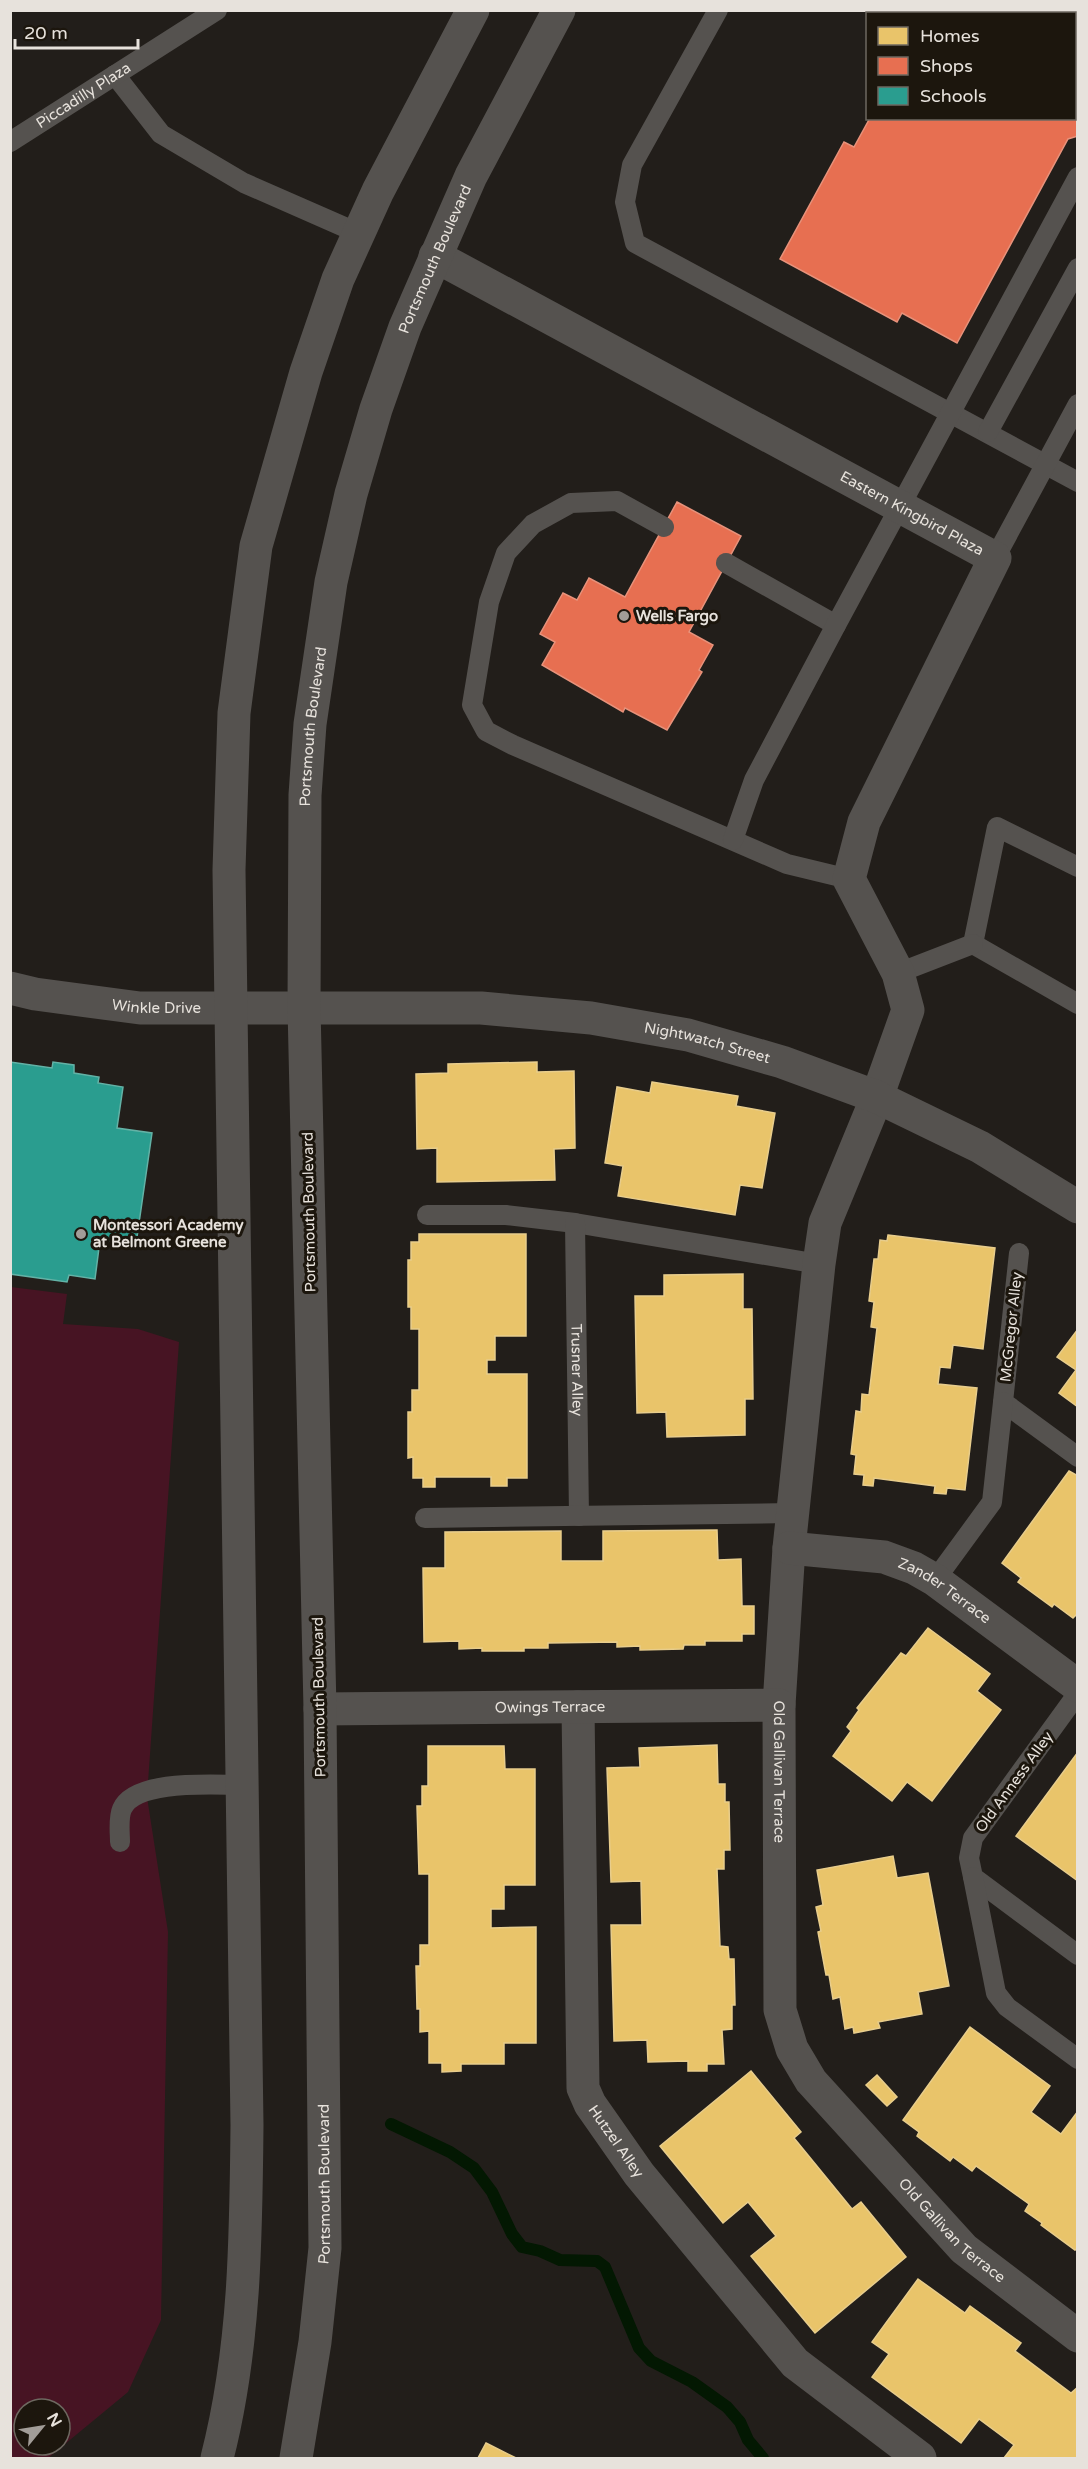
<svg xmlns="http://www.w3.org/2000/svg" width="1088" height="2469" font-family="'Varela Round',sans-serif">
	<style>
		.green { fill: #471423; fill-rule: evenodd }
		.homes { fill: #e9c46a; stroke: #e8cd8c; stroke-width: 1.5 }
		.shops { fill: #e76f51; stroke: #e7927b; stroke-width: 1.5 }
		.schools { fill: #2a9d8f; stroke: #63b2a6; stroke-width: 1.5 }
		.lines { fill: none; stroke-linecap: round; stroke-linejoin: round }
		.stream { stroke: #031802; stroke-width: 12 }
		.service { stroke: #55524f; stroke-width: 20 }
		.minor { stroke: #55524f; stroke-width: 33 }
		.tertiary { stroke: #55524f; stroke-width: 33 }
		.poi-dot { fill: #a29d98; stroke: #1c160d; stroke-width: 2 }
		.labels { text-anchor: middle; stroke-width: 6; stroke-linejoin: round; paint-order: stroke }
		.street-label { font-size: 15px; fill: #e7e2dc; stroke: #1c160d }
		.poi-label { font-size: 15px; font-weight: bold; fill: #e7e2dc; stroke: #1c160d; text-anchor: start }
	</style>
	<rect width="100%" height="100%" fill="#221e1a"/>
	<path class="green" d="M11,1287L67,1294L63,1324L138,1329L179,1342L147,1797L168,1932L161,2320L128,2392L48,2458H11ZM24,2409H60V2445H24Z"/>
	<g class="homes">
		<polygon points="537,1062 537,1072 574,1071 575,1148 554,1149 555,1180 437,1182 437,1148 417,1149 416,1074 448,1073 448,1064"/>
		<polygon points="652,1082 738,1096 736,1106 775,1113 762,1188 740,1185 735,1215 618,1196 623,1166 605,1163 617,1087 650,1093"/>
		<polygon points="419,1234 526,1234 526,1336 495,1336 495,1360 487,1360 487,1374 527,1374 527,1478 507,1478 507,1486 491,1486 491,1477 435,1477 435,1487 423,1487 423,1478 413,1478 413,1457 408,1458 408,1412 412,1412 412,1390 419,1390 419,1329 411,1329 411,1307 408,1307 408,1260 411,1260 411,1242 419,1242"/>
		<polygon points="888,1235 995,1248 983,1349 953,1345 950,1368 940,1367 938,1384 977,1388 965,1490 947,1488 946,1494 934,1493 935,1486 874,1478 873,1486 863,1485 864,1475 854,1474 856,1455 851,1454 856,1411 861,1412 862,1394 869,1395 877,1328 871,1327 874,1302 869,1301 874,1259 878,1259 880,1240 887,1241"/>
		<polygon points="743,1274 743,1309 752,1309 753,1399 745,1399 745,1435 667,1437 666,1412 637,1413 635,1296 664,1296 664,1275"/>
		<polygon points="1078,1329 1078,1407 1059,1393 1076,1370 1057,1357"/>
		<polygon points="1069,1471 1078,1476 1078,1613 1073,1618 1054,1604 1052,1607 1018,1582 1021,1578 1002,1563"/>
		<polygon points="717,1530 718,1560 741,1559 742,1606 754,1606 754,1634 742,1634 742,1641 705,1641 705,1645 684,1645 683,1649 640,1650 640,1646 617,1647 617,1642 548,1643 548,1648 524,1648 524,1651 482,1651 482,1648 459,1649 459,1641 424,1642 423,1568 445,1568 445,1532 561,1531 561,1561 603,1561 603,1531"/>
		<polygon points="928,1628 990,1674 977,1691 1001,1710 932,1801 907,1782 892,1801 833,1756 851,1731 847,1727 859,1710 857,1708 901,1653 906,1656"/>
		<polygon points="717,1745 718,1784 725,1784 725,1802 729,1802 730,1850 724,1850 724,1869 717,1869 720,1946 728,1947 729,1959 734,1959 735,2005 732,2005 732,2029 722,2030 724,2064 707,2064 707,2071 688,2071 688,2061 648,2062 647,2040 614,2041 611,1925 642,1925 641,1881 611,1882 607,1768 640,1767 639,1748"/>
		<polygon points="428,1746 504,1746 505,1769 535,1769 535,1885 504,1885 504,1909 491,1909 491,1928 536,1927 536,2043 504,2043 504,2064 461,2064 461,2071 442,2072 442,2063 429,2063 429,2031 420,2032 420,2009 417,2009 416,1966 420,1966 420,1945 429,1945 429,1874 419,1874 417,1806 422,1806 422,1786 428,1786"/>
		<polygon points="1078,1752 1078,1881 1016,1836"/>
		<polygon points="893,1856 897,1878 928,1873 949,1986 918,1992 922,2014 878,2022 880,2028 854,2033 853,2027 845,2029 840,1997 833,1999 829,1975 826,1975 818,1932 821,1931 816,1907 823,1905 817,1870"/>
		<polygon points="970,2027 1050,2086 1031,2112 1061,2134 1078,2111 1078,2248 1075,2250 1041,2225 1042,2223 1025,2211 1029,2204 976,2166 972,2171 953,2157 950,2161 917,2136 919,2132 903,2120"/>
		<polygon points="751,2071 801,2132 794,2138 852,2209 861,2202 906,2257 815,2333 751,2256 776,2236 748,2202 723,2223 660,2146"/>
		<polygon points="877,2075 897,2097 887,2106 866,2085"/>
		<polygon points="918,2279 965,2313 970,2306 1021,2343 1015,2351 1071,2393 1078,2387 1078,2458 1004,2458 1014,2445 979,2419 961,2443 872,2377 889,2354 872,2342"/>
		<polygon points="486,2443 516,2458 478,2458"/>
	</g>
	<g class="shops">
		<polygon points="1074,99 1078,99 1078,136 1068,139 957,343 902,313 897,322 780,259 844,142 854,147 870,118 1074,118"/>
		<polygon points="677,502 741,536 689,632 713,645 699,670 702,672 667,730 625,708 623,712 542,665 555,642 540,634 563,593 577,600 589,578 625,597"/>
	</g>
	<polygon class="schools" points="10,1062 52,1068 53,1062 74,1065 74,1073 99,1077 98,1083 123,1087 117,1128 152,1133 136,1244 100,1240 95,1279 69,1275 67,1282 10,1274"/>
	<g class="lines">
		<polyline class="stream" points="391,2124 450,2152 474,2168 492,2192 512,2234 522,2247 540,2251 560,2260 597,2261 605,2267 639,2348 651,2361 692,2382 727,2407 740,2422 748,2440 763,2458"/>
		<g class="service">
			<polyline points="718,10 632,165 625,202 635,243 1078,482"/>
			<polyline points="1058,10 1060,14"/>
			<polyline points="115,75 161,134 244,183 358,233"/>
			<polyline points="1074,79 1078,90"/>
			<path id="s1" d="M10,142L217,10"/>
			<polyline points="988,432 1078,268"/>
			<polyline points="664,527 617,501 571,503 533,524 506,553 489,602 472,705 486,731 513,745 787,864 849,879"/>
			<polyline points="995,558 1078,404"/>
			<polyline points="726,563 836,625"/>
			<polyline points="733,840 754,780 836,625 1078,177"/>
			<polyline points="973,944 997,827 1078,867"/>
			<polyline points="973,944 1078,1004"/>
			<polyline points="898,973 973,944"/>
			<polyline points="427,1215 506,1215 575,1223 819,1264"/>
			<path id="s2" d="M575,1223L579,1516"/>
			<polyline points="1019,1253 1003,1402 1078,1457"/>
			<polyline points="425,1518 792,1513"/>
			<polyline points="935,1580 992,1502 1003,1402"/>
			<polyline points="1078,1693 973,1838 969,1858 973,1877 1078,1955"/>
			<path d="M120,1842C120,1833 118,1818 122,1809C135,1779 213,1785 241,1785"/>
			<polyline points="973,1877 996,1993 1007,2007 1078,2059"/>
		</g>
		<g class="minor">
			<path id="s3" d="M435,256L995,558L864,822L849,879L898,973L908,1010L877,1097L825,1223L819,1264L789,1548L779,1705L780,2010L792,2049L811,2081L964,2249L1078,2336"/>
			<path id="s4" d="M10,988L35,994L140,1008H481L591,1018L688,1035L782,1062L877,1097L980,1147L1078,1207"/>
			<path id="s5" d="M789,1548L884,1557L914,1568L935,1580L1078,1686"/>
			<path id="s6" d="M578,1707L583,2088L590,2104L639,2174L795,2363L920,2458"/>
			<path id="s7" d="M320,1709L779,1705"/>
		</g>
		<g class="tertiary">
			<path d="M217,2458C245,2349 246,2237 247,2125L229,870L234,713L256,546L306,372L338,279L378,191L473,10"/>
			<path id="s8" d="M296,2458L315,2342L325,2248L320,1709L304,1007L305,795L310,724L331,582L351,494L376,409L405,327L471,176L559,10"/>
		</g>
	</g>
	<g class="poi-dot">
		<circle cx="624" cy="616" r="6"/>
		<circle cx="81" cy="1234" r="6"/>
	</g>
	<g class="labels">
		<g class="street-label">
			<text dy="5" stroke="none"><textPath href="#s1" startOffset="87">Piccadilly Plaza</textPath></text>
			<text dy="5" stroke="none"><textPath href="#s8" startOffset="2220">Portsmouth Boulevard</textPath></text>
			<text dy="5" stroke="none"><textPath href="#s3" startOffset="542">Eastern Kingbird Plaza</textPath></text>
			<text dy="5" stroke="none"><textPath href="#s8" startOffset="1734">Portsmouth Boulevard</textPath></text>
			<text dy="5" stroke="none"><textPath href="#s4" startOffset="148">Winkle Drive</textPath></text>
			<text dy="5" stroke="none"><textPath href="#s4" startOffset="702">Nightwatch Street</textPath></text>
			<text transform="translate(309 1212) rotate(-91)" y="5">Portsmouth Boulevard</text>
			<text transform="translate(1011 1327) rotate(-84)" y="5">McGregor Alley</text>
			<text dy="5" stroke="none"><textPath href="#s2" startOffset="147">Trusner Alley</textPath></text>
			<text dy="5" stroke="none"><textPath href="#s5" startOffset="165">Zander Terrace</textPath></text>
			<text transform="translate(319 1697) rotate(-91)" y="5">Portsmouth Boulevard</text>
			<text dy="5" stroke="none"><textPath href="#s7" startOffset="230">Owings Terrace</textPath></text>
			<text dy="5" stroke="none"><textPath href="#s3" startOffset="1914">Old Gallivan Terrace</textPath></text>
			<text transform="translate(1014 1782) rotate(-54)" y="5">Old Anness Alley</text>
			<text dy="5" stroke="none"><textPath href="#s6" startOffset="444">Hutzel Alley</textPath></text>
			<text dy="5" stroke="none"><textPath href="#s8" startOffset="276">Portsmouth Boulevard</textPath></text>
			<text dy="5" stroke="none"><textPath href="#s3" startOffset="2436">Old Gallivan Terrace</textPath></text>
		</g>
		<g class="poi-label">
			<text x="636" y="621">Wells Fargo</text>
			<text x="93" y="1230">Montessori Academy<tspan x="93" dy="17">at Belmont Greene</tspan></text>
		</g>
	</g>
	<rect width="1088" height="2469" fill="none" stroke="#e7e2dc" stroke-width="24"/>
	<rect x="866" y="12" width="210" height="108" fill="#1c160d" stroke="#6d6860" stroke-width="1.5"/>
	<rect x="878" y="27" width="30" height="18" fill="#e9c46a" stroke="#6d6860" stroke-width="1.5"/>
	<text x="920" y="42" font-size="18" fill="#e7e2dc">Homes</text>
	<rect x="878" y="57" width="30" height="18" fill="#e76f51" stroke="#6d6860" stroke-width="1.5"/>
	<text x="920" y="72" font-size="18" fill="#e7e2dc">Shops</text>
	<rect x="878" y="87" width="30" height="18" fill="#2a9d8f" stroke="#6d6860" stroke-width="1.5"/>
	<text x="920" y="102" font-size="18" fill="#e7e2dc">Schools</text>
	<g transform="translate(42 2427) rotate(60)"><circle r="28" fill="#1c160d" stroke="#6d6860" stroke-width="1.5"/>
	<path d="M0-4.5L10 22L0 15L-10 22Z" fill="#a29d98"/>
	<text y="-9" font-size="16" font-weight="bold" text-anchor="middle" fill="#e7e2dc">N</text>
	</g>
	<path d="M15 39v9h123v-9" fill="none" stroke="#e7e2dc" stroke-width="3"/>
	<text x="24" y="39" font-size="18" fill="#e7e2dc" stroke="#1c160d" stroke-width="4.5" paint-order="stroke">20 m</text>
</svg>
